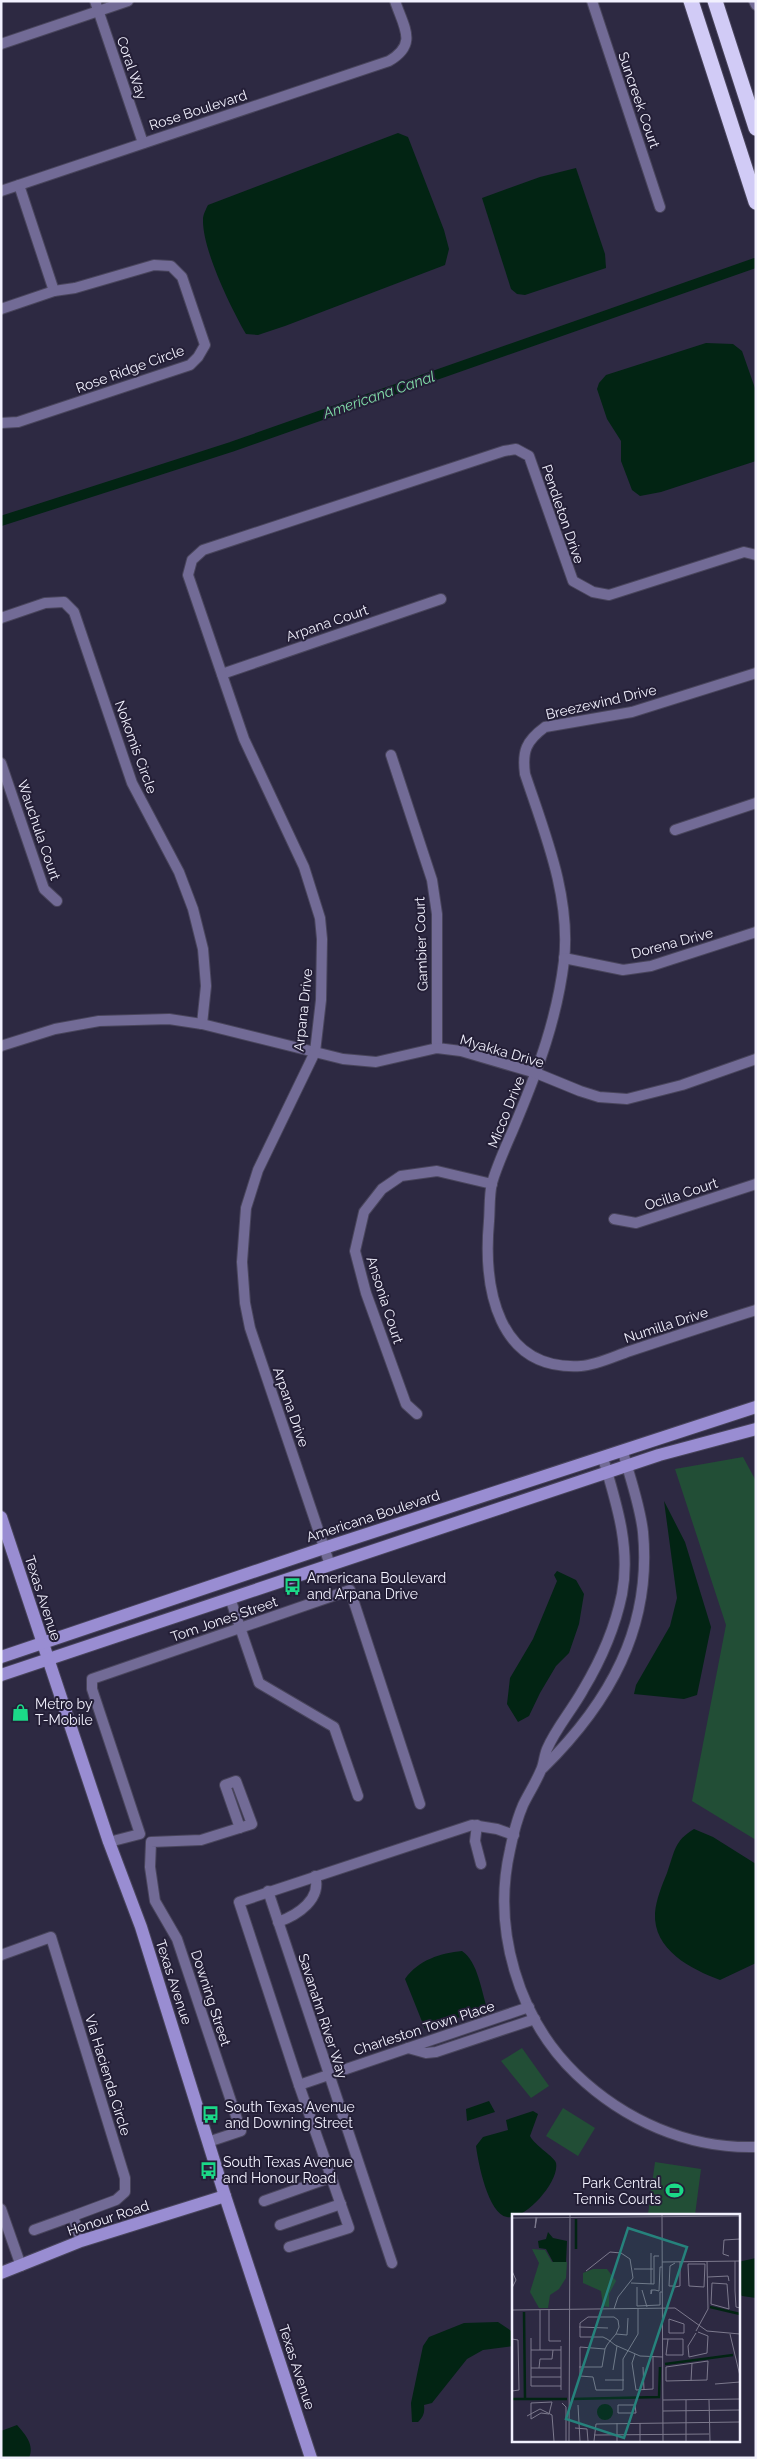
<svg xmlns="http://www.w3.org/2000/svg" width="757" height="2459" font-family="Raleway,sans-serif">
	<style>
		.green { fill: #224e36 }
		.water { fill: #022413 }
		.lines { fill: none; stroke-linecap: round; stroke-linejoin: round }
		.canal { stroke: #022413; stroke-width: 10 }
		.street-casing { stroke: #49455c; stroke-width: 12 }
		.secondary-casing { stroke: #49455c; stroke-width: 14 }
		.highway-casing { stroke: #49455c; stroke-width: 17 }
		.street { stroke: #726b96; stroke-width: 10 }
		.secondary { stroke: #998dd2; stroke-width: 12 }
		.highway { stroke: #d1cbf6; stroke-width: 15 }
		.labels { text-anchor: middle; stroke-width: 4; stroke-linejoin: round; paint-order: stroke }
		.street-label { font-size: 14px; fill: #f2f1fe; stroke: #241f37 }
		.poi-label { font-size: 14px; fill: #f2f1fe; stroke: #241f37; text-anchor: start }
		.water-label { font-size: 15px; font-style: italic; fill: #81dda8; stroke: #241f37 }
		.inset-river { fill: none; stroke: #022413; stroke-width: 2.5 }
		.inset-road { fill: none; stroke: #7c798d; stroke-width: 1 }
		.view { fill: #26827c; fill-opacity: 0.15; stroke: #26827c; stroke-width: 2.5 }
		.inset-edge { fill: none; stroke: #f2f1fe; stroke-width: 2.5 }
	</style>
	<rect width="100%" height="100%" fill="#2d2942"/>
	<g class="green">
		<polygon points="743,1457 756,1481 756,1840 692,1801 726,1625 675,1469"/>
		<polygon points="522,2048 549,2086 531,2098 501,2061"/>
		<polygon points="563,2108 595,2128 578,2156 546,2136"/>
		<polygon points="655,2162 701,2169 695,2215 648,2214"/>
	</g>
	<g class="water">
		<path d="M398,133L408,137L444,230L449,249L445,265L285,326L258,335L246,334C231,308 202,249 203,219C203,215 206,209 208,205Z"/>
		<polygon points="576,168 605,254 606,268 525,295 517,294 511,289 482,198 540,177"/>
		<polygon points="706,343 733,344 742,351 756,391 756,461 661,492 640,496 632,490 621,461 621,441 607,419 597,389 599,383 606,375"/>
		<polygon points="664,1501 685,1542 711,1627 697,1695 684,1699 634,1694 636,1685 670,1626 677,1598"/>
		<polygon points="557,1571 576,1580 584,1594 579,1624 569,1653 556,1666 540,1693 529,1716 518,1722 507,1704 510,1678 533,1639 557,1581 554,1575"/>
		<path d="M694,1829L713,1837L756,1864V1963L720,1980C691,1969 653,1950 655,1913C656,1900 662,1885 667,1873C675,1851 674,1841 694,1829Z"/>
		<path d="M462,1951C478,1962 481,1990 487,2008L425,2029L405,1979C418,1960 441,1953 462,1951Z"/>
		<polygon points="489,2101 495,2112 467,2121 466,2109"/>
		<path d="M533,2111L538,2114L530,2136C535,2146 555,2157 556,2163C560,2181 525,2221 507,2217C488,2214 478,2162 476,2146L483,2137L508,2130L506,2120Z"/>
		<polygon points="756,2258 756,2298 742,2296 738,2293 738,2262"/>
		<path d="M498,2322L513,2332V2346L483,2350L467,2359L432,2403L424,2405C425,2413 423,2417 418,2422H412L411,2403L423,2346L429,2337L464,2323Z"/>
		<path d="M17,2425C25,2434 35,2445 29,2458H1V2431Z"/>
	</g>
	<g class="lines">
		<polyline class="canal" points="1,521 231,447 755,263"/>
		<defs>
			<g id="street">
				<polyline points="95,1 143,143"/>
				<polyline points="592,1 660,207"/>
				<polyline points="754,1 756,5"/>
				<polyline points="1,44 128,1"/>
				<polyline points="19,185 54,291"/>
				<path d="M1,191L389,61C418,44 404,28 395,1"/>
				<polyline points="1,309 54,291 75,288 154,265 171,266 182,277 205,345 198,357 190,365 18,422 1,423"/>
				<polyline points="1,618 45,603 64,602 74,612 132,783 179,872 193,909 203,949 206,986 202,1024"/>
				<path d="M756,673L632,712L545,727C526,741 522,751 525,774C545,834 571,897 564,961C557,1018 539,1067 517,1120C509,1140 498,1162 492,1183C489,1195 490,1209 489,1221C483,1288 497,1371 581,1366C597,1365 615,1356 630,1351C672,1337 714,1323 756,1310"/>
				<polyline points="222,674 441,599"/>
				<polyline points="391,755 432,880 437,914 437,1048"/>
				<polyline points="1,763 44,889 57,901"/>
				<polyline points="675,830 756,803"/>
				<polyline points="564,958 623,970 651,966 756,932"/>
				<polyline points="1,1046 55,1029 99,1021 169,1019 202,1024 343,1059 376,1062 437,1048 461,1051 536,1073 580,1091 599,1097 627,1099 682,1085 756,1059"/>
				<polyline points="614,1219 636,1223 756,1184"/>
				<polyline points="417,1414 406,1404 366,1293 355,1251 364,1212 382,1189 401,1176 437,1171 492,1184"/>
				<path d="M603,1458C616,1502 631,1547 622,1594C615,1628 601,1660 583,1690C572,1710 556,1728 547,1749C544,1756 544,1764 541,1770C536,1782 529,1793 523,1805C517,1819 513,1835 510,1850C492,1929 518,2018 576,2074C624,2120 688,2149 756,2147"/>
				<polyline points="330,1565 250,1328 245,1303 242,1262 246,1208 258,1170 315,1052 321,1000 322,939 320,918 304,867 244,739 188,575 192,560 203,550 504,451 516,449 529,456 573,581 593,592 609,595 744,552 756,555"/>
				<polyline points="230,1598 259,1683 334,1727 358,1796"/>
				<path d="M543,1768C609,1703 652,1628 643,1532C640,1505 630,1478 623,1452"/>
				<polyline points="477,1825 475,1841 481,1864"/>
				<polyline points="109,1842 140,1834 92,1689 92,1679 350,1590 420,1804"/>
				<polyline points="268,1891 392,2263"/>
				<path d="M278,1922C298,1915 322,1899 315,1876"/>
				<polyline points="1,1955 51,1937 125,2178 125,2192 116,2200 73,2216 81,2241"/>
				<polyline points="408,2048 426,2053 436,2052 535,2019"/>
				<polyline points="299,2085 529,2007"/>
				<polyline points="208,2142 241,2131 177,1939 155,1901 150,1867 151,1842 201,1840 252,1824 236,1781 225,1785 240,1828"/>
				<polyline points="264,2201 332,2177"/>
				<polyline points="1,2209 21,2266"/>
				<polyline points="280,2225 341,2204"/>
				<polyline points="34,2230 73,2216"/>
				<polyline points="289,2247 349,2228 299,2085 239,1902 472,1825 497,1829 514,1835"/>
			</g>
			<g id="secondary">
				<polyline points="1,1517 109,1842 141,1927 225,2196 311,2458"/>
				<polyline points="1,1657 324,1548 756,1407"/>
				<polyline points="1,1675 659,1455 756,1429"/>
				<polyline points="1,2273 81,2241 225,2196"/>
			</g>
			<g id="highway">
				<polyline points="691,1 756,202"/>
				<polyline points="715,1 756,128"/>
			</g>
		</defs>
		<use href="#street" class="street-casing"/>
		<use href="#secondary" class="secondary-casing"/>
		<use href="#highway" class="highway-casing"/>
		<use href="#street" class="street"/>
		<use href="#secondary" class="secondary"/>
		<use href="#highway" class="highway"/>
	</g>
	<defs>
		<symbol id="bus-bare" viewBox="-9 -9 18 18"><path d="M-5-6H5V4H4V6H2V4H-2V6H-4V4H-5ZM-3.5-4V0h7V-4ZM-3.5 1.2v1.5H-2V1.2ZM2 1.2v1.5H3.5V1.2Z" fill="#1bd988" stroke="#241f37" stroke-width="2.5" paint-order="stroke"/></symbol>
		<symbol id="shop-bare" viewBox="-9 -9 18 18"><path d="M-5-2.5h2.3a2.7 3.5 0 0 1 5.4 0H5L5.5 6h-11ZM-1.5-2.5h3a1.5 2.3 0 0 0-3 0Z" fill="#1bd988" stroke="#241f37" stroke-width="2.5" paint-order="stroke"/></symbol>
		<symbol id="stadium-bare" viewBox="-9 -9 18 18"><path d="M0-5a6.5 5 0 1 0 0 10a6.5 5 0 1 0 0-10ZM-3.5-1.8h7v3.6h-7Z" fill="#1bd988" stroke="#241f37" stroke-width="2.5" paint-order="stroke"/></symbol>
	</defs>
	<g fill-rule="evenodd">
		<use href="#bus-bare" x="280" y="1574" width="25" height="25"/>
		<use href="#shop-bare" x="8" y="1700" width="25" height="25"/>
		<use href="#bus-bare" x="198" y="2102" width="25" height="25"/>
		<use href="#bus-bare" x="196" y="2158" width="25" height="25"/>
		<use href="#stadium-bare" x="662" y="2178" width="25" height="25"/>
	</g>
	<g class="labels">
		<g class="street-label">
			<text transform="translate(132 68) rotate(71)" y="5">Coral Way</text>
			<text transform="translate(639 100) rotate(71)" y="5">Suncreek Court</text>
			<text transform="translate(198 110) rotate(-18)" y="5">Rose Boulevard</text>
			<text transform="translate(130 369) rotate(-20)" y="5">Rose Ridge Circle</text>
			<text transform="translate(563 514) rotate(71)" y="5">Pendleton Drive</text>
			<text transform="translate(327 623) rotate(-19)" y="5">Arpana Court</text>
			<text transform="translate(601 702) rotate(-13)" y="5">Breezewind Drive</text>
			<text transform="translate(136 747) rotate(70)" y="5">Nokomis Circle</text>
			<text transform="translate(39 830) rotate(71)" y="5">Wauchula Court</text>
			<text transform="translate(672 943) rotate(-15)" y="5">Dorena Drive</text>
			<text transform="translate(421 944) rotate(-92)" y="5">Gambier Court</text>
			<text transform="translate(303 1010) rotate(-84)" y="5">Arpana Drive</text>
			<text transform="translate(502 1051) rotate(16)" y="5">Myakka Drive</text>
			<text transform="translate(506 1112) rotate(-68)" y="5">Micco Drive</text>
			<text transform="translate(681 1194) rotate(-18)" y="5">Ocilla Court</text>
			<text transform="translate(385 1300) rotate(72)" y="5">Ansonia Court</text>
			<text transform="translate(666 1325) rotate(-18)" y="5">Numilla Drive</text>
			<text transform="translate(291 1407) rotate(71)" y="5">Arpana Drive</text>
			<text transform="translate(373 1516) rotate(-18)" y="5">Americana Boulevard</text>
			<text transform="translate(43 1598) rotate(72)" y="5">Texas Avenue</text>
			<text transform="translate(224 1619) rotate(-19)" y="5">Tom Jones Street</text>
			<text transform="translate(174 1982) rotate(72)" y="5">Texas Avenue</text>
			<text transform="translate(211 1998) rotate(72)" y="5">Downing Street</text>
			<text transform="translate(323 2016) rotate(72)" y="5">Savanahn River Way</text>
			<text transform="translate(424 2028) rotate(-18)" y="5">Charleston Town Place</text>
			<text transform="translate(108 2075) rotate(73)" y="5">Via Hacienda Circle</text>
			<text transform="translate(108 2218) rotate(-18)" y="5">Honour Road</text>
			<text transform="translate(297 2367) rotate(72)" y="5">Texas Avenue</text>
		</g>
		<g class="poi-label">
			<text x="307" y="1583">Americana Boulevard<tspan x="307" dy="16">and Arpana Drive</tspan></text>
			<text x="35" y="1709">Metro by<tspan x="35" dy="16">T-Mobile</tspan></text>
			<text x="225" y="2112">South Texas Avenue<tspan x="225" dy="16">and Downing Street</tspan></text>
			<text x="223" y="2167">South Texas Avenue<tspan x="223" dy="16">and Honour Road</tspan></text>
			<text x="661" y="2188" text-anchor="end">Park Central<tspan x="661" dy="16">Tennis Courts</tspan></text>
		</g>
		<g class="water-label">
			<text transform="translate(379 395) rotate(-19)" y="5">Americana Canal</text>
		</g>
	</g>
	<g transform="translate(512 2214)">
		<rect width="228" height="228" fill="#2d2942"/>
		<path d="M20,35L33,36L40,48H55L54,64L47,75L38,81L36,94H27L18,78L27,49ZM81,55H95L104,67L97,80V93L91,92L89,77L71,69V59Z" fill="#224e36"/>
		<path d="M36,18L41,24L55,27L54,48H41L34,35L27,34L26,27L34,25ZM85 198a8 8 0 1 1 16 0a8 8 0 1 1-16 0Z" fill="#022413"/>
		<path class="inset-river" d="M64,5V35M198,93L228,100M12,98L13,185M153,150L221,141M0,185H55M60,185L147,183L148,153"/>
		<path class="inset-road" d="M150,1L151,227M24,3L23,14L25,3M0,4L228,2M139,39V70M217,42L211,40L212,26L228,25M223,47V77L224,93L228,94M150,48L228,47M176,50H193L192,73L177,72ZM122,55H141M0,57L4,66L0,74M74,57L98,38L109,39L118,45L121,64L106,83L102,95M196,63L216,62L217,67M119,69L142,70V42H147M200,69L215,70L217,95L199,90ZM163,72H157L158,52L163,49M125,73V92L148,91V78H150M163,73L168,72V48M130,76L135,93M140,76L139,80V76H143L147,77L148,53H150M0,96L163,94L195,117L228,120M28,96V136M37,96V127H49M157,105L172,110V119H157ZM67,113L96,114M184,117L196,95L195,47M184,119L176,132L177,143L195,139L196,122L186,118M104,120L115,121L116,104M218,120L228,162M19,124V172H49M0,125L6,126L7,176L0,177M151,125H171V141H154L156,125M49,132V176M93,135L68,133V162L81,163L84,176H111V145L126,120V94M19,136H49M123,140L120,149L124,176L141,175V143M196,147L195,166L154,167V153ZM67,153H90L93,135L95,131L98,127L104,120L107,113L106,106L102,103H76L68,109V123H91L95,125L98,127L103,131L128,142L151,143M131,153L132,176M19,154H49M27,154L28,145H40L41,136M101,156L105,132M19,163H49M93,166H112M179,167L180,149M203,170L228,168M151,186L228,185M174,186V227M197,186L198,227M40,188L37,200L29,199L19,205V189ZM50,189L54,193V227M66,191L68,227M106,191H123L124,199H106ZM151,197L228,196M15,202L28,195L40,201L42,227M105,209V227M128,209V227M63,214L75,215L76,227M82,221L197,220M57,227L58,1M82,227L84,210L228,208"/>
		<path class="view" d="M116,14L175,33L112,224L54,205Z"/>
		<rect width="228" height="228" class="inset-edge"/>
	</g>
	<rect width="757" height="2459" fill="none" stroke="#f2f1fe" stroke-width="5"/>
</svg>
